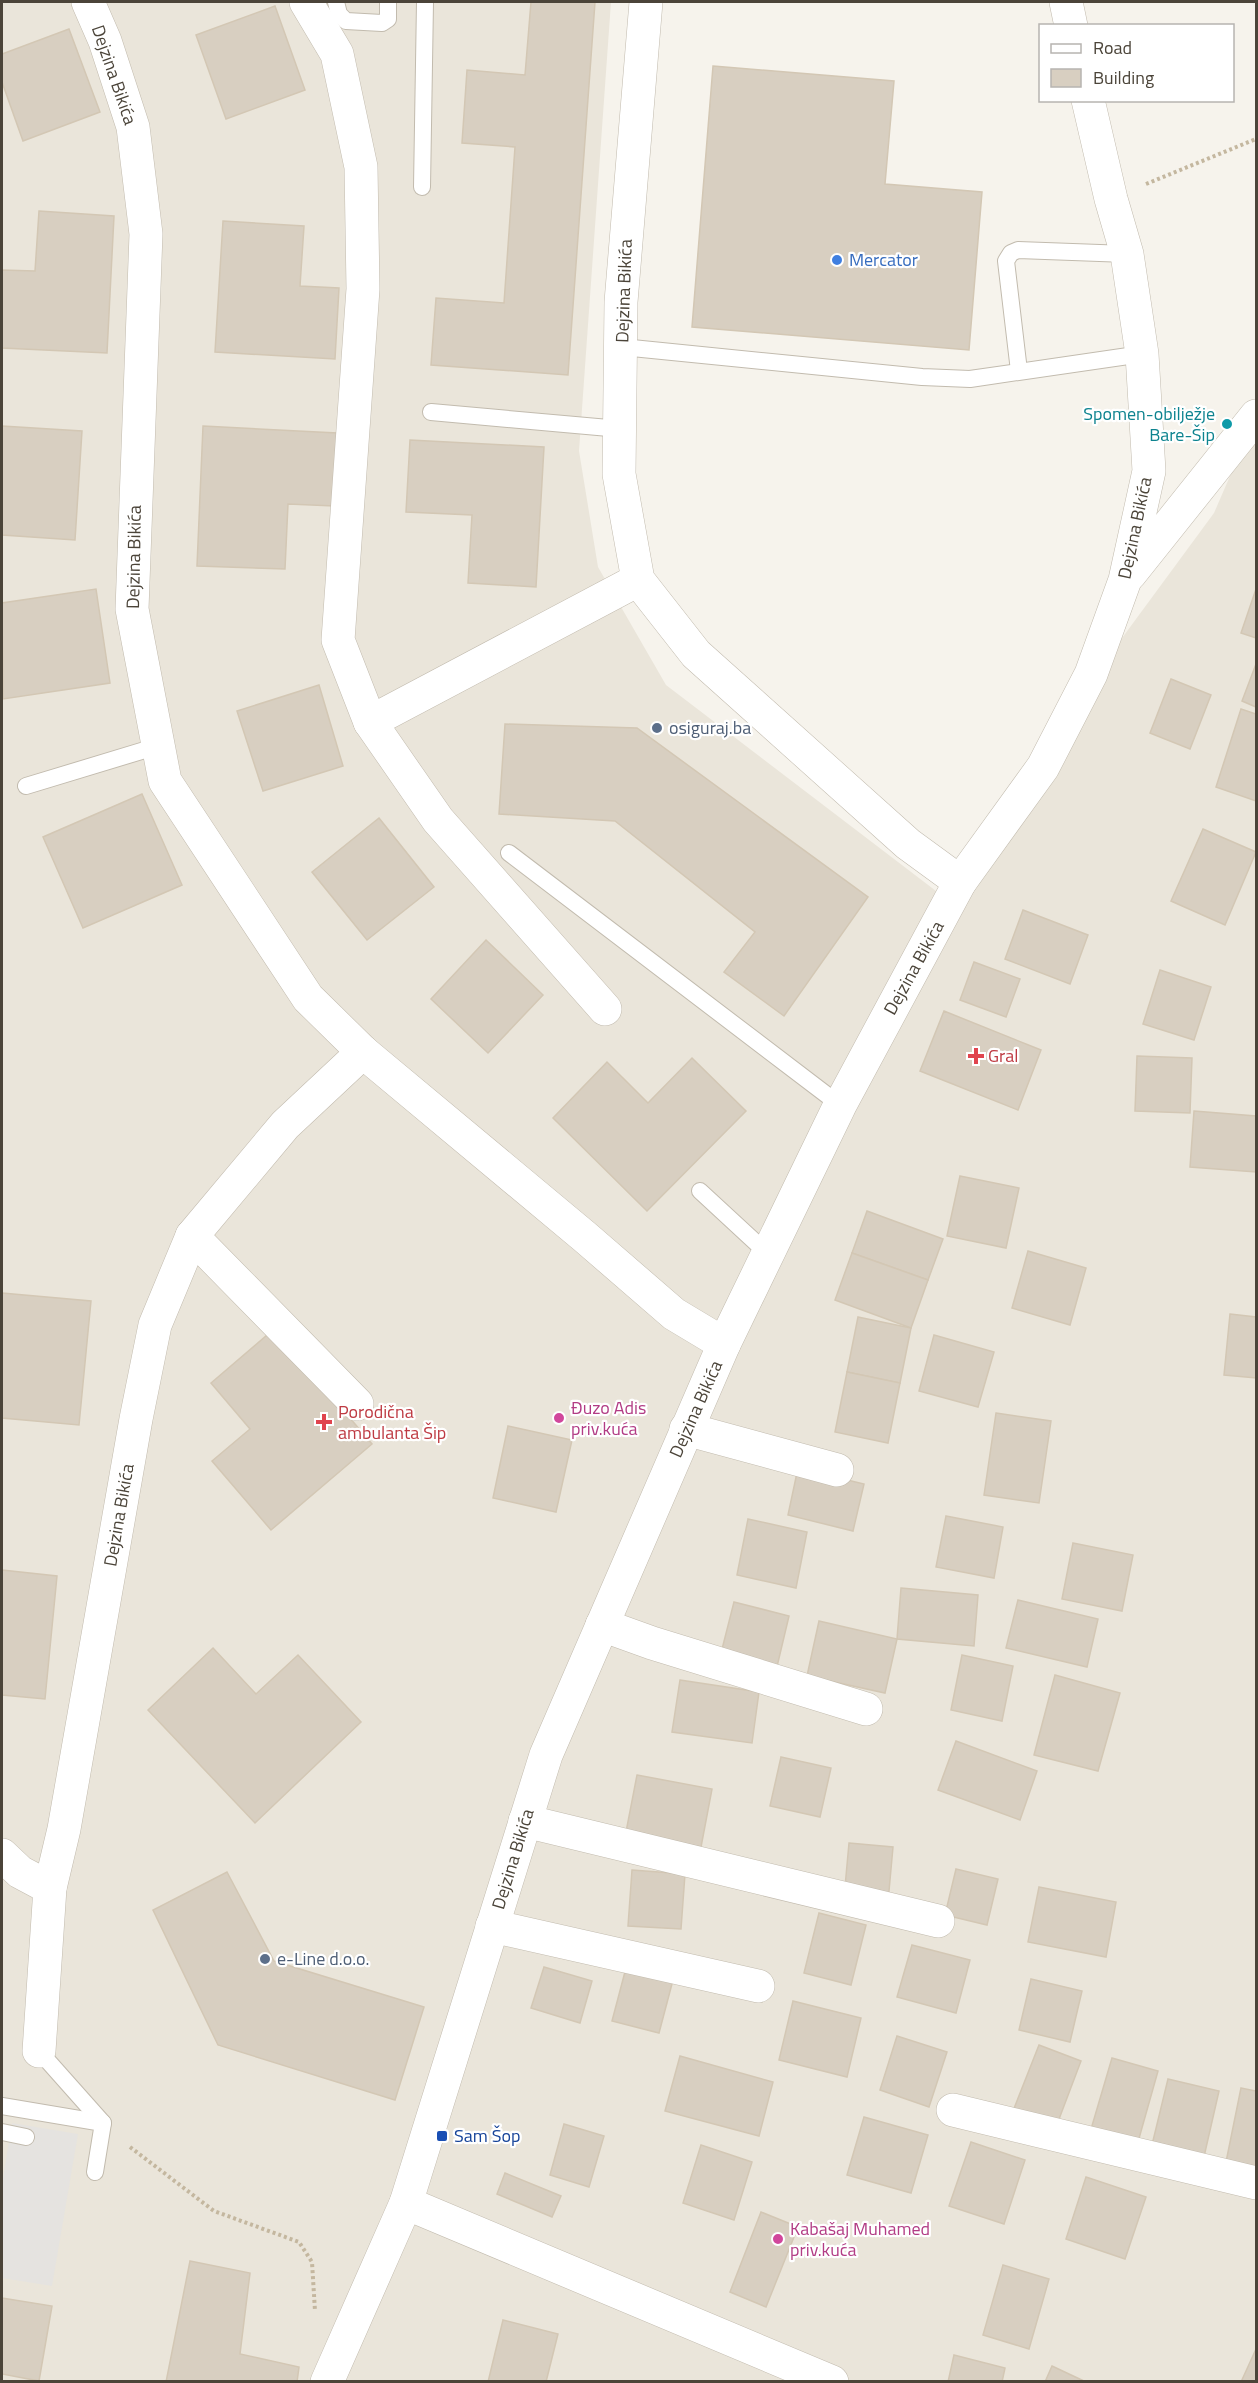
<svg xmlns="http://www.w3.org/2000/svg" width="1258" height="2383" font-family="'Titillium Web',sans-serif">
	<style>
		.residential { fill: #eae5da }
		.parking { fill: #e5e3e0 }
		.building { fill: #d8cfc1; stroke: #d3c7b4; stroke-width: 1.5 }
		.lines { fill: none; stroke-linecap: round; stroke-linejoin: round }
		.lane-casing { stroke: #c2bbae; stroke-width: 18 }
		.street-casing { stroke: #c2bbae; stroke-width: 34 }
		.path { stroke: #c4b79f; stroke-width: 4; stroke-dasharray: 3 3; stroke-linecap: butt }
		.lane { stroke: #fff; stroke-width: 16 }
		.street { stroke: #fff; stroke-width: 33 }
		.shop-dot { fill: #3f7fe0; stroke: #fff; stroke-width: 2 }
		.culture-dot { fill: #0f9aa8; stroke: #fff; stroke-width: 2 }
		.service-dot { fill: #5c6f8a; stroke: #fff; stroke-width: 2 }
		.health-dot { fill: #e0444e; stroke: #fff; stroke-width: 2 }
		.hotel-dot { fill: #d1479c; stroke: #fff; stroke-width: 2 }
		.transit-dot { fill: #1a4fb4; stroke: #fff; stroke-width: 2 }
		.labels { text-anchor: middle; stroke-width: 4.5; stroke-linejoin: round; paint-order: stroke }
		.street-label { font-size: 18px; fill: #4b4439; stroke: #fff }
		.shop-label { font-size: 18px; fill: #366cbe; stroke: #fff; text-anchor: start }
		.culture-label { font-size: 18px; fill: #0d838f; stroke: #fff; text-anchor: end }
		.service-label { font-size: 18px; fill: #4e5e75; stroke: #fff; text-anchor: start }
		.health-label { font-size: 18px; fill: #be3a42; stroke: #fff; text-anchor: start }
		.hotel-label { font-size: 18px; fill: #b23c85; stroke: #fff; text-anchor: start }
		.transit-label { font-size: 18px; fill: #164399; stroke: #fff; text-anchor: start }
	</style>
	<rect width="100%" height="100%" fill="#f6f3ec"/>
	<polygon class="residential" points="2,2 611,2 579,451 598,567 666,685 936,891 1214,513 1256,416 1256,2381 2,2382"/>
	<polygon class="parking" points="12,2123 78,2134 52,2286 2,2278 2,2184"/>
	<g class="building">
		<polygon points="531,2 595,2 568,375 431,365 436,298 504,303 515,147 462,143 467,70 525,75"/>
		<polygon points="275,6 305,90 226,119 196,35"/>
		<polygon points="69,29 100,112 23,141 2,82 2,54"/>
		<polygon points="713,66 894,81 885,184 982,192 969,350 692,327"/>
		<polygon points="39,211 114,216 107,353 2,348 2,270 35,271"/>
		<polygon points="223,221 304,226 300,286 339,288 335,359 215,352"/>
		<polygon points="2,426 82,431 75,540 2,535"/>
		<polygon points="203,426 337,433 334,506 288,504 285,569 197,566"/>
		<polygon points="410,440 544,447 536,587 468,583 472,515 406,512"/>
		<polygon points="96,589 110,683 3,699 2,603"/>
		<polygon points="1256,589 1256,638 1241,633"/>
		<polygon points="1256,664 1256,707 1242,701"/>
		<polygon points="1171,679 1211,695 1190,749 1150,733"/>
		<polygon points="319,685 343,766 263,791 237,711"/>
		<polygon points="1241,709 1256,714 1256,801 1216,787"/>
		<polygon points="505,724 637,728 868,897 784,1016 724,972 755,932 615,821 499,814"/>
		<polygon points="142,794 182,885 83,928 43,837"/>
		<polygon points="379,818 434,887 367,940 312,872"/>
		<polygon points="1203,829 1256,852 1225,925 1171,901"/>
		<polygon points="1023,910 1088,935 1070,984 1005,959"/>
		<polygon points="486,940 543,995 488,1053 431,999"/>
		<polygon points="974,962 1020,979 1006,1017 960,1000"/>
		<polygon points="1160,970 1211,987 1194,1040 1143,1024"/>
		<polygon points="944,1011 1041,1050 1018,1110 920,1071"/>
		<polygon points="1137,1056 1192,1058 1190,1113 1135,1111"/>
		<polygon points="692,1058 746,1111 647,1211 553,1118 607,1062 648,1103"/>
		<polygon points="1194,1111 1256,1116 1256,1172 1190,1167"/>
		<polygon points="960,1176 1019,1188 1006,1248 947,1236"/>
		<polygon points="867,1211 943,1239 928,1280 852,1253"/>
		<polygon points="1028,1251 1086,1268 1070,1325 1012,1308"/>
		<polygon points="852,1253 928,1280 911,1328 835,1300"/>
		<polygon points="2,1293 91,1301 79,1425 2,1418"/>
		<polygon points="1230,1314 1256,1317 1256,1378 1224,1375"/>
		<polygon points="858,1317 911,1328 900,1383 847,1372"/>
		<polygon points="274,1329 372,1444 271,1530 212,1461 250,1429 211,1383"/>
		<polygon points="934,1335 994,1352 978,1407 919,1391"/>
		<polygon points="847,1372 900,1383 888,1443 835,1432"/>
		<polygon points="996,1413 1051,1421 1039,1503 984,1495"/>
		<polygon points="508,1426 572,1440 556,1512 493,1498"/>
		<polygon points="798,1468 864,1484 853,1531 788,1515"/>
		<polygon points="946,1516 1003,1527 994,1578 936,1567"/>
		<polygon points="748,1519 807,1532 796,1588 737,1575"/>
		<polygon points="1073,1543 1133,1555 1122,1611 1062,1599"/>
		<polygon points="2,1570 57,1576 45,1699 2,1695"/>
		<polygon points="901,1588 978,1595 974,1646 897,1639"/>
		<polygon points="1018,1600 1098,1619 1087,1667 1006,1648"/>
		<polygon points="734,1602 789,1616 775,1675 719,1661"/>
		<polygon points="819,1621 897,1639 885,1693 807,1676"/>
		<polygon points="213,1648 256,1694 298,1655 361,1722 255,1823 148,1710"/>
		<polygon points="962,1655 1013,1666 1002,1721 951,1710"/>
		<polygon points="1055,1675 1120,1693 1098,1771 1034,1755"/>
		<polygon points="680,1680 759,1692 752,1743 672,1732"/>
		<polygon points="956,1741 1037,1771 1020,1820 938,1790"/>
		<polygon points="781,1757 831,1768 820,1817 770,1806"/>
		<polygon points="637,1775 712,1789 701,1847 626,1832"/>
		<polygon points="849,1843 893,1847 888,1902 844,1898"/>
		<polygon points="956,1869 998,1879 987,1925 945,1915"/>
		<polygon points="632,1870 685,1874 681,1929 628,1926"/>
		<polygon points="227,1872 274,1961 424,2007 395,2100 218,2045 153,1910"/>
		<polygon points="1039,1887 1116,1902 1106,1957 1028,1942"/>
		<polygon points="819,1913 866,1925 851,1985 804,1973"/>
		<polygon points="912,1945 970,1960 956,2013 897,1997"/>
		<polygon points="544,1967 592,1981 580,2023 531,2008"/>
		<polygon points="626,1968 673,1980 659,2033 612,2021"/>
		<polygon points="1031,1979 1082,1991 1070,2042 1019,2030"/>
		<polygon points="793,2001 861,2018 847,2077 779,2060"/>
		<polygon points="897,2036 947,2052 929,2107 880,2090"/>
		<polygon points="1039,2045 1081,2061 1056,2127 1013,2111"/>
		<polygon points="680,2056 773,2082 759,2136 665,2111"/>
		<polygon points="1112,2058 1158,2071 1136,2149 1089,2136"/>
		<polygon points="1168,2079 1219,2091 1203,2161 1151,2149"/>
		<polygon points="1241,2088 1256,2091 1256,2168 1226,2162"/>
		<polygon points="864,2117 928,2135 911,2193 847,2175"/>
		<polygon points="564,2124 604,2136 589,2187 550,2175"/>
		<polygon points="971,2142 1025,2160 1004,2224 949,2206"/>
		<polygon points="701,2145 752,2162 734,2220 683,2203"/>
		<polygon points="505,2173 561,2196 552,2217 497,2194"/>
		<polygon points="1086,2177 1146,2197 1125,2259 1066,2239"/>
		<polygon points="761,2212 798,2227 766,2307 730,2292"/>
		<polygon points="190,2261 250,2273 240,2354 299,2367 297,2382 166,2382"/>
		<polygon points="1003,2265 1049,2279 1029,2349 983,2335"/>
		<polygon points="2,2298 52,2306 39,2381 2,2374"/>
		<polygon points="503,2320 558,2334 546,2382 488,2382"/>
		<polygon points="1256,2349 1256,2382 1241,2382"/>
		<polygon points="954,2355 1005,2368 1002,2382 948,2382"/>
		<polygon points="1052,2366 1086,2382 1045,2382"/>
	</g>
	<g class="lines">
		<defs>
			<g id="lane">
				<polyline points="336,2 339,14 346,21 382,23 388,19 388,2"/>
				<polyline points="422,187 425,2"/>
				<polyline points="622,347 922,377 970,379 1142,354"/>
				<polyline points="1019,371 1006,261 1011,253 1018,250 1127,254"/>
				<polyline points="431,412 620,429"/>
				<polyline points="26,786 158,746"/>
				<polyline points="509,853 840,1105"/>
				<polyline points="700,1191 767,1253"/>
				<polyline points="39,2051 103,2123"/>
				<polyline points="2,2106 103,2123 95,2172"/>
				<polyline points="2,2132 26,2137"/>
			</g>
			<g id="street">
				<polyline points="88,2 105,41 133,127 146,234 132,609 165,781 308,998 363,1052 585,1237 674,1314 724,1344"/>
				<polyline points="306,2 337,54 361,167 363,289 338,640 370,722"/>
				<polyline points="646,2 621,302 619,474 638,580 696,654 908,844 960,882"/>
				<polyline points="1066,2 1071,26"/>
				<polyline points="1130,574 1256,416"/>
				<polyline points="605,1009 438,820 370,722 638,580"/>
				<polyline points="192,1236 357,1404"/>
				<polyline points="686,1429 837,1470"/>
				<polyline points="602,1625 652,1643 866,1709"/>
				<polyline points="525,1821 938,1921"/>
				<polyline points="2,1855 20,1872 50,1888"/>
				<polyline points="492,1926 758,1986"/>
				<polyline points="39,2051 50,1888 64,1829 136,1419 155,1325 192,1236 285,1125 363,1052"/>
				<polyline points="953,2110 1256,2183"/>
				<polyline points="406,2203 832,2382"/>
				<polyline points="327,2382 406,2203 546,1755 724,1344 840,1105 960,882 1043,767 1091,674 1125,580 1149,471 1142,354 1127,254 1111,199 1088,100"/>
			</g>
		</defs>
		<use href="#lane" class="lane-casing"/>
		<use href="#street" class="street-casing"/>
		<g class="path">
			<polyline points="1146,184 1256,139"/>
			<polyline points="130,2147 214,2211 299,2242 312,2262 315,2311"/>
		</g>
		<use href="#lane" class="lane"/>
		<use href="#street" class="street"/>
	</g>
	<circle class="shop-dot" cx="837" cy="260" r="6"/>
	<circle class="culture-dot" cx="1227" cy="424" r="6"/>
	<g class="service-dot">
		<circle cx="657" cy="728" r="6"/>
		<circle cx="265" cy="1959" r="6"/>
	</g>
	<g class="health-dot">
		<path d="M973 1047h6v6h6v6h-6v6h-6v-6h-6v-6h6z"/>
		<path d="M321 1413h6v6h6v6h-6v6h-6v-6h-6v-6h6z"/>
	</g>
	<g class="hotel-dot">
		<circle cx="559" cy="1418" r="6"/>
		<circle cx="778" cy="2239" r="6"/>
	</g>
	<rect class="transit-dot" x="436" y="2130" width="12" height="12" rx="3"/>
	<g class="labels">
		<g class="street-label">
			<text transform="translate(114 75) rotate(71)" y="6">Dejzina Bikića</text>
			<text transform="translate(624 291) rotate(-88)" y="6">Dejzina Bikića</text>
			<text transform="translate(1135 528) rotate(-78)" y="6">Dejzina Bikića</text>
			<text transform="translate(134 557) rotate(-89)" y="6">Dejzina Bikića</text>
			<text transform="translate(914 968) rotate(-61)" y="6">Dejzina Bikića</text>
			<text transform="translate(696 1409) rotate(-66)" y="6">Dejzina Bikića</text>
			<text transform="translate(119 1515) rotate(-80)" y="6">Dejzina Bikića</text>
			<text transform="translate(513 1859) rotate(-73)" y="6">Dejzina Bikića</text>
		</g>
		<g class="shop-label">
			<text x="849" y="266">Mercator</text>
		</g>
		<g class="culture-label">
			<text x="1215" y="420">Spomen-obilježje<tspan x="1215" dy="21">Bare-Šip</tspan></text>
		</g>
		<g class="service-label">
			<text x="669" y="734">osiguraj.ba</text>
			<text x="277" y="1965">e-Line d.o.o.</text>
		</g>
		<g class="health-label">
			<text x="988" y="1062">Gral</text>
			<text x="338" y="1418">Porodična<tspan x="338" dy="21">ambulanta Šip</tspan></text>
		</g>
		<g class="hotel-label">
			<text x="571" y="1414">Đuzo Adis<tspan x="571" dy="21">priv.kuća</tspan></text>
			<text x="790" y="2235">Kabašaj Muhamed<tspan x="790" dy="21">priv.kuća</tspan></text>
		</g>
		<g class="transit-label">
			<text x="454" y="2142">Sam Šop</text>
		</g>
	</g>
	<rect width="1258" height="2383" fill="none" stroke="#4b4439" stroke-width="6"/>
	<rect x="1039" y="24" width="195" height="78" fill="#ffffff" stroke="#b7b4b0" stroke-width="1.5"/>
	<rect x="1051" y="44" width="30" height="9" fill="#ffffff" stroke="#b7b4b0" stroke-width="1.5"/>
	<text x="1093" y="54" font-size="18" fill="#4b4439">Road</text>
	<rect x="1051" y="69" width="30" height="18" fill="#d8cfc1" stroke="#b7b4b0" stroke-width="1.5"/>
	<text x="1093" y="84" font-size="18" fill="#4b4439">Building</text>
</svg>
